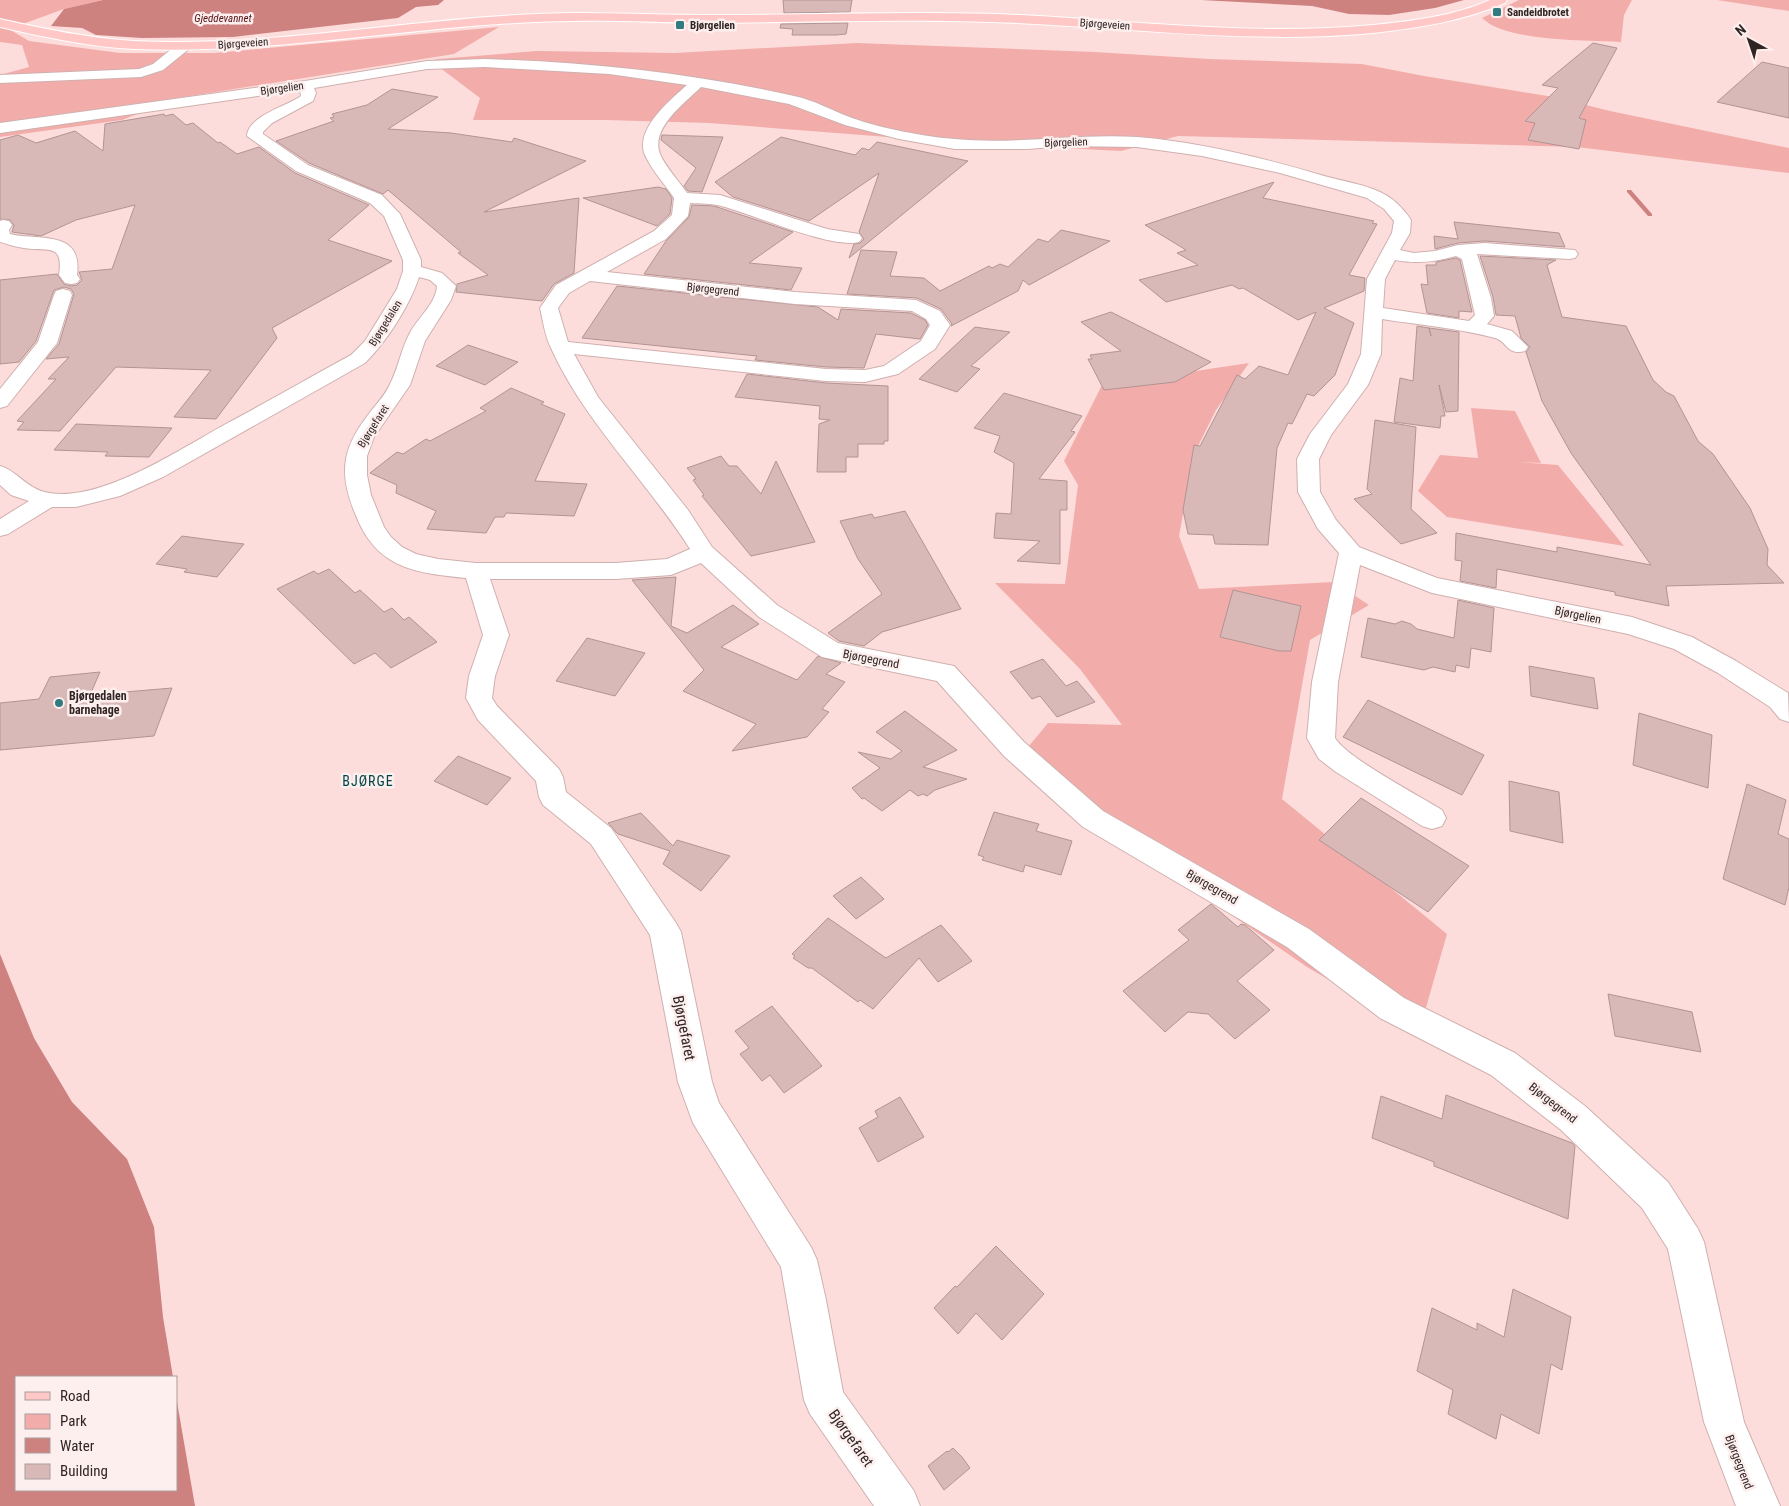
<svg xmlns="http://www.w3.org/2000/svg" width="1789" height="1506" font-family="'Roboto Condensed',sans-serif">
	<style>
		.green { fill: #f2adab }
		.water { fill: #cd8280 }
		.lines { fill: none; stroke-linecap: round; stroke-linejoin: round }
		.stream { fill: #cd8280; fill-rule: evenodd }
		.building { fill: #d8b9b8; stroke: #b19493 }
		.minor-casing { stroke: #cfb0af; stroke-width: 2 }
		.primary-casing { stroke: #fff; stroke-width: 2 }
		.minor { fill: #fff; fill-rule: evenodd }
		.primary { fill: #ffc8c7; fill-rule: evenodd }
		.poi-dot { fill: #327b80; stroke: #fcefee; stroke-width: 2 }
		.labels { text-anchor: middle; stroke-width: 5; stroke-linejoin: round; paint-order: stroke }
		.far-poi-label { font-size: 11px; font-weight: bold; fill: #302424; stroke: #fcefee; text-anchor: start }
		.far-water-label { font-size: 11px; font-style: italic; fill: #541016; stroke: #fcefee }
		.far-street-label { font-size: 11px; fill: #302424; stroke: #fcefee }
		.street-label { font-size: 12px; fill: #302424; stroke: #fcefee }
		.poi-label { font-size: 12px; font-weight: bold; fill: #302424; stroke: #fcefee; text-anchor: start }
		.neighbourhood-label { font-size: 14px; letter-spacing: 1px; fill: #004447; stroke: #fcefee }
		.near-street-label { font-size: 15px; fill: #302424; stroke: #fcefee }
	</style>
	<rect width="100%" height="100%" fill="#fddddb"/>
	<g class="green">
		<polygon points="0,0 103,0 64,9 9,29 29,41 120,53 214,53 499,27 454,54 178,98 122,120 0,137 0,75 29,67 22,45 0,42"/>
		<path d="M1519,0H1632L1624,15L1621,42C1587,40 1506,42 1482,18Z"/>
		<polygon points="1717,0 1789,0 1789,11"/>
		<polygon points="857,43 1095,52 1209,59 1362,64 1424,76 1554,97 1610,111 1789,148 1789,173 1577,147 1178,136 1121,151 965,143 709,123 605,120 473,120 480,98 439,67 342,83 359,77 438,59 537,51 675,53"/>
		<polygon points="1249,363 1216,410 1194,454 1179,536 1199,589 1334,582 1369,605 1310,640 1282,799 1447,934 1419,1032 1307,967 1182,881 1024,752 1048,723 1122,725 1080,669 995,583 1065,584 1078,485 1064,461 1107,375 1162,376"/>
		<polygon points="1471,408 1515,411 1541,463 1517,462 1558,465 1624,546 1447,517 1418,491 1440,455 1478,458"/>
	</g>
	<g class="water">
		<polygon points="103,0 444,0 438,5 416,7 398,18 233,37 142,38 96,35 82,28 51,26 64,9"/>
		<polygon points="1201,0 1464,0 1435,8 1389,15 1349,14 1312,6"/>
		<polygon points="0,954 34,1038 72,1102 127,1159 154,1227 163,1317 173,1377 16,1377 16,1490 176,1490 176,1396 195,1506 0,1506"/>
	</g>
	<g class="lines">
		<polygon class="stream" points="1627,190 1631,190 1652,214 1652,216 1648,216 1627,192"/>
	</g>
	<g class="building">
		<polygon points="783,0 852,0 850,12 784,13"/>
		<polygon points="848,23 846,34 836,35 792,35 793,29 780,28 781,24"/>
		<polygon points="1593,43 1617,48 1579,118 1586,120 1579,149 1528,140 1535,123 1525,121 1558,88 1542,85"/>
		<polygon points="1762,62 1789,68 1789,118 1717,102"/>
		<polygon points="392,89 438,97 388,129 451,133 512,142 514,138 586,161 484,212 579,198 574,273 554,284 542,301 456,292 457,284 488,275 458,253 461,252 388,190 383,194 309,163 276,141 334,121 330,118 334,117 332,114 367,105"/>
		<polygon points="164,114 165,116 173,114 186,125 193,123 218,143 220,142 237,154 259,147 295,173 369,205 328,240 392,261 272,328 277,338 216,419 174,417 211,370 116,367 60,431 17,430 24,422 17,421 56,379 48,379 69,357 46,359 59,344 74,294 71,289 64,287 54,290 36,341 19,362 0,364 0,280 57,274 64,284 71,286 77,285 82,280 79,272 112,269 135,205 76,220 41,236 12,232 14,225 10,220 0,219 0,140 18,135 36,143 75,131 103,151 105,124"/>
		<polygon points="662,135 723,137 702,192 688,191 684,186 696,168 661,140"/>
		<polygon points="781,137 855,155 862,148 869,150 877,142 968,161 849,258 854,244 860,243 864,239 859,232 879,173 809,221 733,197 715,182"/>
		<polygon points="1274,182 1263,198 1374,221 1372,223 1377,224 1349,275 1365,278 1364,291 1324,308 1354,323 1335,375 1314,396 1307,394 1292,424 1288,423 1277,448 1268,545 1215,544 1213,535 1188,534 1183,510 1194,445 1200,446 1237,375 1245,379 1259,366 1288,375 1316,312 1298,320 1243,288 1239,289 1232,285 1166,302 1139,280 1198,265 1177,253 1186,250 1145,225"/>
		<polygon points="658,187 666,189 672,198 670,214 657,226 583,198"/>
		<polygon points="692,205 714,206 793,232 749,263 802,268 791,290 644,274 666,241 689,217"/>
		<polygon points="1454,222 1559,233 1565,247 1485,241 1458,243 1435,249 1434,236 1458,239"/>
		<polygon points="1061,230 1110,241 1029,285 1023,280 1018,291 951,326 952,324 941,309 917,298 847,294 861,250 897,252 890,276 924,278 940,291 989,266 992,268 1000,264 1008,267 1038,239 1048,242"/>
		<polygon points="1480,256 1556,260 1547,265 1562,317 1626,326 1653,380 1666,392 1674,396 1698,441 1713,454 1750,508 1768,549 1767,565 1784,583 1666,586 1669,606 1615,595 1615,592 1497,569 1496,588 1460,581 1462,561 1455,560 1456,533 1557,552 1557,547 1651,565 1571,453 1542,401 1526,352 1530,347 1521,338 1515,316 1496,315 1493,297"/>
		<polygon points="1456,258 1460,260 1472,312 1459,311 1459,318 1427,313 1421,284 1428,285 1426,265 1436,265 1436,262"/>
		<polygon points="617,286 818,307 838,320 841,309 911,313 925,320 928,325 920,339 876,334 864,368 826,367 755,360 757,356 582,338"/>
		<polygon points="1111,312 1211,362 1175,382 1104,390 1088,359 1092,359 1090,355 1121,351 1081,322"/>
		<polygon points="1417,326 1429,328 1431,336 1429,328 1459,332 1458,411 1446,412 1439,385 1445,416 1441,416 1440,428 1394,422 1400,378 1413,381"/>
		<polygon points="975,327 1010,332 971,366 980,369 957,392 919,379"/>
		<polygon points="468,345 518,362 485,385 436,366"/>
		<polygon points="747,374 826,383 888,386 888,441 884,441 884,444 858,444 858,457 846,457 846,472 817,472 819,424 830,420 819,419 820,406 735,397"/>
		<polygon points="511,388 544,402 541,404 565,414 535,481 587,484 574,516 506,513 504,517 495,517 486,533 427,529 436,511 396,493 397,485 370,473 397,452 403,454 426,439 430,441 486,411 480,408"/>
		<polygon points="1004,393 1082,416 1071,431 1075,432 1039,479 1067,481 1067,510 1060,510 1060,564 1017,561 1040,541 994,538 996,513 1011,514 1014,463 994,452 1000,436 974,428"/>
		<polygon points="1375,420 1416,427 1411,509 1437,533 1401,544 1354,499 1372,494 1367,489"/>
		<polygon points="76,424 172,428 149,457 105,456 108,452 54,450"/>
		<polygon points="721,456 729,466 737,466 761,494 776,461 815,542 751,556 702,496 704,495 693,480 696,479 687,468"/>
		<polygon points="905,511 961,609 882,632 864,646 839,641 828,633 882,594 858,559 840,521 872,514 874,518"/>
		<polygon points="182,536 219,541 244,544 217,577 184,572 187,569 156,564"/>
		<polygon points="329,569 355,593 360,590 384,612 392,608 404,620 409,617 437,642 391,668 375,653 354,664 277,589 314,571 318,574"/>
		<polygon points="676,577 671,626 687,633 733,605 759,624 721,647 797,680 818,656 841,663 826,674 845,682 822,709 829,712 807,737 732,751 756,724 683,691 704,670 632,580"/>
		<polygon points="1233,590 1301,606 1291,651 1279,651 1220,637"/>
		<polygon points="1458,600 1494,608 1491,652 1471,648 1469,668 1456,665 1455,672 1433,667 1424,670 1361,657 1368,618 1395,624 1402,621 1411,624 1417,629 1454,638"/>
		<polygon points="587,638 645,653 615,696 556,681"/>
		<polygon points="1043,659 1066,686 1077,681 1095,702 1057,717 1040,696 1032,699 1010,672"/>
		<polygon points="1529,666 1594,678 1598,709 1531,696"/>
		<polygon points="100,672 90,695 172,688 154,736 0,750 0,703 39,699 50,677"/>
		<polygon points="1368,700 1484,755 1462,795 1343,737"/>
		<polygon points="905,711 957,750 923,767 967,779 935,790 927,796 923,794 918,796 910,790 882,811 864,798 862,799 852,788 880,768 858,752 891,759 902,751 876,732"/>
		<polygon points="1639,713 1712,735 1708,788 1633,765"/>
		<polygon points="458,756 511,778 487,805 434,781"/>
		<polygon points="1509,781 1559,792 1563,843 1510,831"/>
		<polygon points="1747,784 1786,800 1778,834 1789,839 1789,887 1785,905 1723,879"/>
		<polygon points="1361,798 1469,866 1428,912 1319,840"/>
		<polygon points="994,812 1039,824 1036,831 1072,841 1061,875 1025,865 1023,872 982,860 984,857 978,855"/>
		<polygon points="641,813 673,846 677,840 730,856 701,891 663,864 670,851 618,834 608,823"/>
		<polygon points="861,877 884,899 856,919 833,896"/>
		<polygon points="1211,904 1238,927 1241,924 1245,925 1274,950 1237,981 1270,1010 1235,1039 1208,1014 1188,1012 1165,1032 1123,991 1189,940 1178,930"/>
		<polygon points="828,918 886,958 941,925 972,961 938,982 919,958 873,1009 860,1000 858,1002 812,968 808,968 793,958 795,956 792,954"/>
		<polygon points="1608,994 1692,1012 1701,1052 1615,1036"/>
		<polygon points="772,1006 822,1066 784,1093 770,1075 762,1081 740,1054 749,1048 735,1031"/>
		<polygon points="1446,1095 1572,1143 1575,1146 1568,1219 1434,1166 1434,1162 1372,1138 1381,1096 1442,1119"/>
		<polygon points="900,1097 924,1137 878,1162 859,1128 878,1117 875,1111"/>
		<polygon points="996,1246 1044,1294 1002,1340 976,1313 958,1334 934,1308 955,1286 957,1287"/>
		<polygon points="1513,1289 1571,1317 1562,1370 1551,1364 1539,1434 1501,1414 1496,1439 1448,1414 1453,1390 1417,1371 1432,1308 1477,1330 1477,1323 1504,1337"/>
		<polygon points="953,1448 962,1457 970,1468 944,1490 928,1466 947,1451 948,1452"/>
	</g>
	<g class="lines">
		<defs>
			<g id="minor">
				<polygon points="184,42 189,43 191,46 189,49 163,70 141,77 0,83 0,75 139,69 153,64 179,43"/>
				<path d="M485,59C589,62 692,73 794,96C814,100 833,111 852,118C880,128 925,137 955,139C1015,145 1076,133 1137,137C1200,142 1264,158 1324,176C1342,181 1363,184 1380,192C1393,198 1403,208 1411,220L1410,233L1400,250L1414,253L1435,251L1458,245L1485,243L1575,250L1578,254L1575,258L1569,259L1477,254L1491,298L1494,316L1487,324L1512,331L1528,347L1525,351C1507,356 1508,342 1495,338C1458,328 1420,325 1382,319L1381,354L1368,385L1331,435L1319,459L1320,492L1336,520L1359,547L1437,578L1632,617L1692,637L1736,661L1788,693L1789,722L1780,719L1770,707L1718,673L1674,649L1628,634L1432,593L1360,565L1338,682L1335,738C1347,758 1418,795 1442,810L1446,818L1442,826L1432,829L1422,826L1336,772L1319,759L1307,738L1312,682L1339,553L1318,529L1298,492L1297,459L1310,434L1348,384L1361,354L1367,279L1392,233L1394,221L1384,209L1367,198L1280,173L1202,156L1137,147L1067,146L1027,149H955L899,139L845,125L789,104L701,87C685,103 650,128 660,154C666,168 679,181 687,193L720,195L827,229L859,234L862,238L859,242C830,249 753,214 721,206C711,203 700,204 690,203L688,216L666,239L607,272L795,292L916,300L940,311L950,325L935,349L898,374L865,382L826,381L574,354L598,397L688,510L712,547L777,605L838,643L954,666L1024,742L1103,811L1309,929L1404,998L1515,1053L1585,1106L1668,1182L1698,1229L1704,1242L1744,1422L1780,1506H1736L1704,1422L1668,1249L1642,1208L1561,1130L1491,1075L1380,1018L1287,947L1083,827L1004,756L937,681L822,657L759,617L701,563L671,575L616,579H490L509,635L495,676L492,698L497,706L559,769L563,777L566,792L611,828L676,923L681,932L712,1082L719,1103L811,1247L817,1260L826,1300L843,1392L914,1491L920,1506H874L810,1414L804,1400L781,1267L693,1123L678,1082L650,935L591,844L543,805L539,797L536,781L478,720L466,698L469,676L483,635L466,578C417,573 378,569 357,518C339,477 340,451 368,415C375,405 385,396 390,384C399,367 401,348 411,331C419,317 436,303 437,286L430,280L419,277C409,307 387,341 365,363L163,477L120,496L76,507H52L8,534L0,536V519L29,501L11,495L0,485V466C18,471 26,489 49,493C101,502 179,450 224,425C267,402 309,378 351,355L365,341L397,289L403,271V260L384,216L370,203L296,171L247,136C248,116 287,106 301,96L300,90L0,133V123L305,81L427,61ZM485,67L609,74L687,85C670,100 634,130 645,155C652,171 665,184 674,198L672,215L654,231L556,285L540,308C543,321 545,336 551,348C585,423 647,481 690,549L667,559L616,563H476L438,559L416,554L402,547L391,537L384,527L371,495L367,475V456L374,437L410,385L425,341L451,300L456,286L442,273L421,267V260L400,214L382,195L308,165L263,134V132L272,123L313,101L316,93L314,88L427,69ZM1456,256L1462,259L1475,315L1469,321L1383,308L1385,279L1395,260C1417,264 1435,262 1456,256ZM590,281L795,304L912,311L926,319L930,325L921,341L884,366L865,370L826,369L568,342L558,308L569,293Z"/>
				<path d="M3,220L9,221L12,225L9,230L10,234C39,241 83,229 77,275L80,279L77,283L71,284L65,283L59,275C64,242 47,252 24,248C16,247 8,244 0,242V221Z"/>
				<polygon points="63,289 70,291 72,295 57,343 7,406 0,408 0,389 38,342 54,295 56,291"/>
			</g>
			<path id="primary" d="M1490,0H1507L1505,3C1463,21 1418,28 1373,33C1246,45 1120,26 993,22C899,19 805,22 712,23C666,23 620,20 575,21C428,22 282,55 135,49C89,47 45,37 0,27V19C44,29 88,38 133,41C282,48 428,14 576,13C621,13 666,15 712,15C807,15 902,11 997,14C1123,19 1248,37 1373,25C1413,21 1454,16 1490,0Z"/>
		</defs>
		<use href="#minor" class="minor-casing"/>
		<use href="#primary" class="primary-casing"/>
		<use href="#minor" class="minor"/>
		<use href="#primary" class="primary"/>
	</g>
	<g class="poi-dot">
		<rect x="1492" y="7" width="10" height="10" rx="2.5"/>
		<rect x="675" y="20" width="10" height="10" rx="2.5"/>
		<circle cx="59" cy="703" r="5"/>
	</g>
	<g class="labels">
		<g class="far-poi-label">
			<text x="1507" y="16">Sandeidbrotet</text>
			<text x="690" y="29">Bjørgelien</text>
		</g>
		<g class="far-water-label">
			<text x="223" y="22">Gjeddevannet</text>
		</g>
		<g class="far-street-label">
			<text transform="translate(1105 24) rotate(4)" y="4">Bjørgeveien</text>
			<text transform="translate(243 43) rotate(-4)" y="4">Bjørgeveien</text>
			<text transform="translate(282 88) rotate(-8)" y="4">Bjørgelien</text>
			<text transform="translate(1066 142) rotate(-2)" y="4">Bjørgelien</text>
			<text transform="translate(713 289) rotate(6)" y="4">Bjørgegrend</text>
			<text transform="translate(385 323) rotate(-58)" y="4">Bjørgedalen</text>
			<text transform="translate(373 426) rotate(-58)" y="4">Bjørgefaret</text>
		</g>
		<g class="street-label">
			<text transform="translate(1578 615) rotate(12)" y="4">Bjørgelien</text>
			<text transform="translate(871 659) rotate(11)" y="4">Bjørgegrend</text>
			<text transform="translate(1212 887) rotate(30)" y="4">Bjørgegrend</text>
			<text transform="translate(1553 1103) rotate(38)" y="4">Bjørgegrend</text>
			<text transform="translate(1739 1462) rotate(69)" y="4">Bjørgegrend</text>
		</g>
		<g class="poi-label">
			<text x="69" y="700">Bjørgedalen<tspan x="69" dy="14">barnehage</tspan></text>
		</g>
		<g class="neighbourhood-label">
			<text x="368" y="786">BJØRGE</text>
		</g>
		<g class="near-street-label">
			<text transform="translate(684 1028) rotate(79)" y="5">Bjørgefaret</text>
			<text transform="translate(851 1438) rotate(55)" y="5">Bjørgefaret</text>
		</g>
	</g>
	<rect x="15" y="1376" width="162" height="115" fill="#fcefee" stroke="#aa9e9d"/>
	<rect x="25" y="1392" width="25" height="8" fill="#ffc8c7" stroke="#aa9e9d"/>
	<text x="60" y="1401" font-size="15" fill="#302424">Road</text>
	<rect x="25" y="1414" width="25" height="15" fill="#f2adab" stroke="#aa9e9d"/>
	<text x="60" y="1426" font-size="15" fill="#302424">Park</text>
	<rect x="25" y="1438" width="25" height="15" fill="#cd8280" stroke="#aa9e9d"/>
	<text x="60" y="1451" font-size="15" fill="#302424">Water</text>
	<rect x="25" y="1464" width="25" height="15" fill="#d8b9b8" stroke="#aa9e9d"/>
	<text x="60" y="1476" font-size="15" fill="#302424">Building</text>
	<g transform="translate(1749 40) rotate(320)" stroke="#fcefee" stroke-width="4" paint-order="stroke">
	<path d="M0-4L9 19L0 12L-9 19Z" fill="#302424"/>
	<text y="-8" font-size="14" font-weight="bold" text-anchor="middle" fill="#302424">N</text>
	</g>
</svg>
